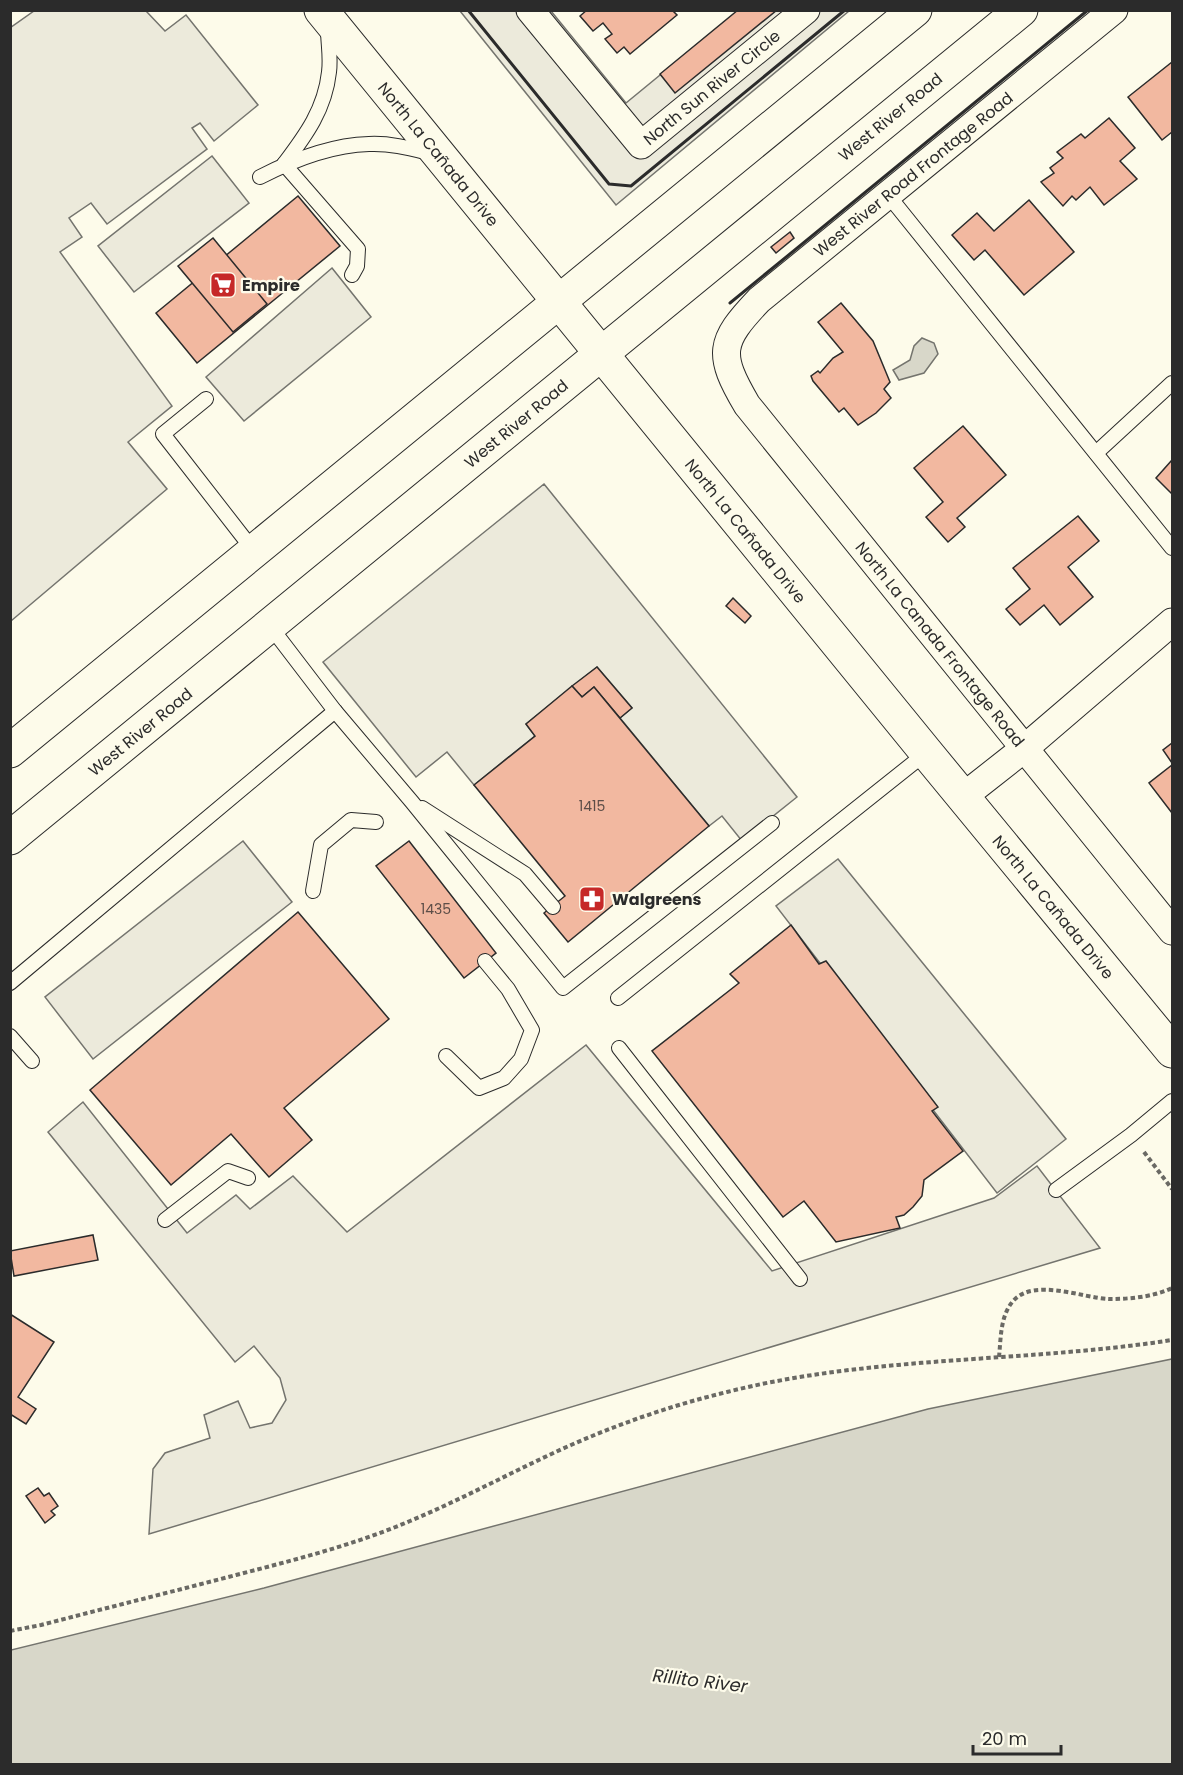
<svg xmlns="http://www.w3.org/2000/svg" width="1183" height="1775" font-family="Poppins,sans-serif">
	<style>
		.parking { fill: #eceadb; stroke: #74746e; stroke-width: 1.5 }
		.water { fill: #d8d7c9; stroke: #74746e; stroke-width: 1.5 }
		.building { fill: #f2b8a0; stroke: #2b2b2b; stroke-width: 1.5 }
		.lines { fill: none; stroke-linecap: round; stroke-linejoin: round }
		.lane-casing { stroke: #2b2b2b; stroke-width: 16 }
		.street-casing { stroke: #2b2b2b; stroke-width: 29 }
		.primary-casing { stroke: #2b2b2b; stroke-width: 35 }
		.path { stroke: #6a6964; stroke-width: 4; stroke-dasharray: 4.5 3; stroke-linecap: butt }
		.lane { stroke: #fdfbea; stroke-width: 14 }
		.street { stroke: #fdfbea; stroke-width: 27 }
		.primary { stroke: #fdfbea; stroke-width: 33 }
		.wall { stroke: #2b2b2b; stroke-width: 3 }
		.labels { text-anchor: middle; stroke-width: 4.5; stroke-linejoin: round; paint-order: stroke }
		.number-label { font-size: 14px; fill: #5d4e48 }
		.street-label { font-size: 16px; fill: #2b2b2b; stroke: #fdfbea }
		.poi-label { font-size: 16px; font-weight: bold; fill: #2b2b2b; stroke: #fdfbea; text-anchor: start }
		.water-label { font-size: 18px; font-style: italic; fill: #2b2b2b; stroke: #fdfbea }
	</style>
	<rect width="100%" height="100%" fill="#fdfbea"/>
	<g class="parking">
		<polygon points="34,11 146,11 165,31 186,15 258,105 214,141 200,123 192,128 207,149 107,224 91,203 69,218 82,237 60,252 172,406 128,442 167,489 11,621 10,28"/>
		<polygon points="460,11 551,11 626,103 738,11 849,11 616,205"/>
		<polygon points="212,156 249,203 134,292 98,246"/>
		<polygon points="332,268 371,317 244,421 206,377"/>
		<polygon points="544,484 797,797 742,841 722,816 709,826 620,718 632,708 597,667 526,724 535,736 474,785 447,752 416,777 323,662"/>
		<polygon points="243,841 292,902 93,1059 45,997"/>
		<polygon points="838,859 1066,1139 997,1193 776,906"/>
		<polygon points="586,1045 772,1271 994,1198 1037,1166 1100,1248 149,1534 153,1469 165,1453 210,1438 204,1415 238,1401 250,1428 272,1423 286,1400 280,1378 254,1346 235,1362 48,1132 83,1102 187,1233 236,1195 250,1209 293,1176 347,1232"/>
	</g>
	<g class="water">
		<polygon points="922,338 934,343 938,354 924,373 899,380 893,370 910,360 914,346"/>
		<polygon points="1172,1359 1172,1764 11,1764 11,1650 264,1588 928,1409"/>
	</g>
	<g class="building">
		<polygon points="587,10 672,10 677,15 630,54 624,47 617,53 605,39 612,34 603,23 593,31 580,16"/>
		<polygon points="738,10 777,10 675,93 660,74"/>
		<polygon points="1172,62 1172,132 1162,140 1128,97"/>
		<polygon points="1109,118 1135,148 1120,161 1137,179 1104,205 1090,187 1076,200 1072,196 1063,206 1041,182 1054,173 1050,168 1063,158 1057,152 1081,134 1085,138"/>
		<polygon points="298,196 340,246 197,363 156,313"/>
		<polygon points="1029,200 1074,252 1024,295 985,250 974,260 952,235 977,213 994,231"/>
		<polygon points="790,232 794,238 776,253 771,247"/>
		<polygon points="213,238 267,304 233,332 178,266"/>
		<polygon points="841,303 873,341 890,382 884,389 891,398 876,413 858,425 844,408 839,412 813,381 811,376 818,371 820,373 833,358 843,352 818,322"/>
		<polygon points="963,426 1006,475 957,518 965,527 948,542 926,517 943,502 914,468"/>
		<polygon points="1172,460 1172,494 1156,478"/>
		<polygon points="1078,516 1099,541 1068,567 1093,597 1060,625 1044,605 1020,625 1006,609 1030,589 1013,568"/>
		<polygon points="733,598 751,616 745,623 726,606"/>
		<polygon points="597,667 632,708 620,718 594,687 582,697 572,686"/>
		<polygon points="572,686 582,697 594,687 709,826 568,942 544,913 565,896 474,785 535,736 526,724"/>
		<polygon points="1172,743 1172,763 1163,750"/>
		<polygon points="1172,765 1172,813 1149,783"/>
		<polygon points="409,841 496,953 464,978 376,866"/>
		<polygon points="298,912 389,1019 284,1108 312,1140 269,1177 231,1134 171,1185 90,1090"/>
		<polygon points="791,925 819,964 826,961 938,1107 932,1111 963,1151 924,1180 922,1196 913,1207 904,1215 896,1217 900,1228 836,1242 804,1201 783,1217 652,1051 739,983 730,974"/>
		<polygon points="93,1235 98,1260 14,1276 10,1251"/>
		<polygon points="10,1314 54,1342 18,1397 36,1409 26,1424 10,1414"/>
		<polygon points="38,1488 44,1496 49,1493 58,1506 51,1511 55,1515 45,1523 26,1496"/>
	</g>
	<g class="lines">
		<defs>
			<g id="lane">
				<path d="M284,164C306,135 325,109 329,72C331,58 328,43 328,29"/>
				<polyline points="284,164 358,249 357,266 352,275"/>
				<path d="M260,177C293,160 332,145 369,144C390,143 409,148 429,153"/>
				<polyline points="888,195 1172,548"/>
				<polyline points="206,399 163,434 254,551"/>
				<polyline points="1096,453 1172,383"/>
				<polyline points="270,626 335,711 412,802 563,988 772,823"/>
				<polyline points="422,808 525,874 553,907"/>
				<polyline points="313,891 321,845 351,820 376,822"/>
				<polyline points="10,983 335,711"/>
				<polyline points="618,998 926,753"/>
				<polyline points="10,1036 32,1061"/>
				<polyline points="619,1048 800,1279"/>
				<polyline points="446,1056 479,1088 504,1078 521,1059 532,1030 508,989 485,961"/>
				<polyline points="1056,1190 1131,1135 1172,1101"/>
				<polyline points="165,1220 228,1171 248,1178"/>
			</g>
			<g id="street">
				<path id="s1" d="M530,10L641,145L806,10"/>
				<path id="s2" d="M1114,10L759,300C719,342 717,354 747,405L1172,931"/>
				<polyline points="964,796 1025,748 1172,622"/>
			</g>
			<g id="primary">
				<path id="s3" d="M321,10L926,752L1172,1051"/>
				<polyline points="10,751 915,10"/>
				<path id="s4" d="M10,838C348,563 683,285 1021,10"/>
			</g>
		</defs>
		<use href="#lane" class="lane-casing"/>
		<use href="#street" class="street-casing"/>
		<use href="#primary" class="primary-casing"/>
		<g class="path">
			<polyline points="1144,1152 1172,1189"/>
			<path d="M999,1357C1001,1338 1000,1315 1014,1300C1035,1278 1083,1298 1109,1299C1130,1299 1153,1297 1172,1288"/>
			<path d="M10,1631L41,1625C106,1608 171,1592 236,1575C294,1560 354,1545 410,1521C465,1498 517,1469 571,1445C621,1423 673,1405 727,1392C873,1355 1025,1363 1172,1340"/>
		</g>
		<use href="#lane" class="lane"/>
		<use href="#street" class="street"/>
		<use href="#primary" class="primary"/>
		<g class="wall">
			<polyline points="468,10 609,184 631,186 845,10"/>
			<polyline points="730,303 1088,10"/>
		</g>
	</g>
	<defs>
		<symbol id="supermarket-square" viewBox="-11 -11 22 22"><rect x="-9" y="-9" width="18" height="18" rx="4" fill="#c62828" stroke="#fdfbea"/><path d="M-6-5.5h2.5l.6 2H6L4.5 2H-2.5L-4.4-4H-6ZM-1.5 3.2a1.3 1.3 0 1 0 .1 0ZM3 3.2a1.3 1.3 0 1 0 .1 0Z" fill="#fff"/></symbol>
		<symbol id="pharmacy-square" viewBox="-11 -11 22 22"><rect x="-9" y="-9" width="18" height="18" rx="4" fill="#c62828" stroke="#fdfbea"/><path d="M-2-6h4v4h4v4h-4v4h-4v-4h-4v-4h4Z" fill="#fff"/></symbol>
	</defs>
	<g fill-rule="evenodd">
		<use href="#supermarket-square" x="208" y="270" width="30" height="30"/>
		<use href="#pharmacy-square" x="577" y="884" width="30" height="30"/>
	</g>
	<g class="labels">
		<g class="number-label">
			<text x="592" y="811">1415</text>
			<text x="436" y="914">1435</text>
		</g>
		<g class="street-label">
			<text dy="6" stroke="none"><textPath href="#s1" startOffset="266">North Sun River Circle</textPath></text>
			<text dy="6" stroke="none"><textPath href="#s4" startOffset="1138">West River Road</textPath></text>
			<text dy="6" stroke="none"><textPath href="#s3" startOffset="186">North La Cañada Drive</textPath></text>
			<text transform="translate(913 174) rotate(-39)" y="6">West River Road Frontage Road</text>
			<text dy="6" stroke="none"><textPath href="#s4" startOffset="654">West River Road</textPath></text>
			<text dy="6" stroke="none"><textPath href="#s3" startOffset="672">North La Cañada Drive</textPath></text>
			<text dy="6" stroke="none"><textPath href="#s2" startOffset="886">North La Canada Frontage Road</textPath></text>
			<text dy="6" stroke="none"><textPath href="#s4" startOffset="168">West River Road</textPath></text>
			<text dy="6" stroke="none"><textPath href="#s3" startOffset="1158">North La Cañada Drive</textPath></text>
		</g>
		<g class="poi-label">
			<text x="242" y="291">Empire</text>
			<text x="612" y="905">Walgreens</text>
		</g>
		<g class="water-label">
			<text transform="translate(700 1681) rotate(7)" y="6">Rillito River</text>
		</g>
	</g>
	<rect width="1183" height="1775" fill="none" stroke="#2b2b2b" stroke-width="24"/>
	<path d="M973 1745v9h88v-9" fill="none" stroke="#2b2b2b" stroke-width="3"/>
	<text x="982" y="1745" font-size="18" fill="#2b2b2b" stroke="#fdfbea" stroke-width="4.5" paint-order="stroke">20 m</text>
</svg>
